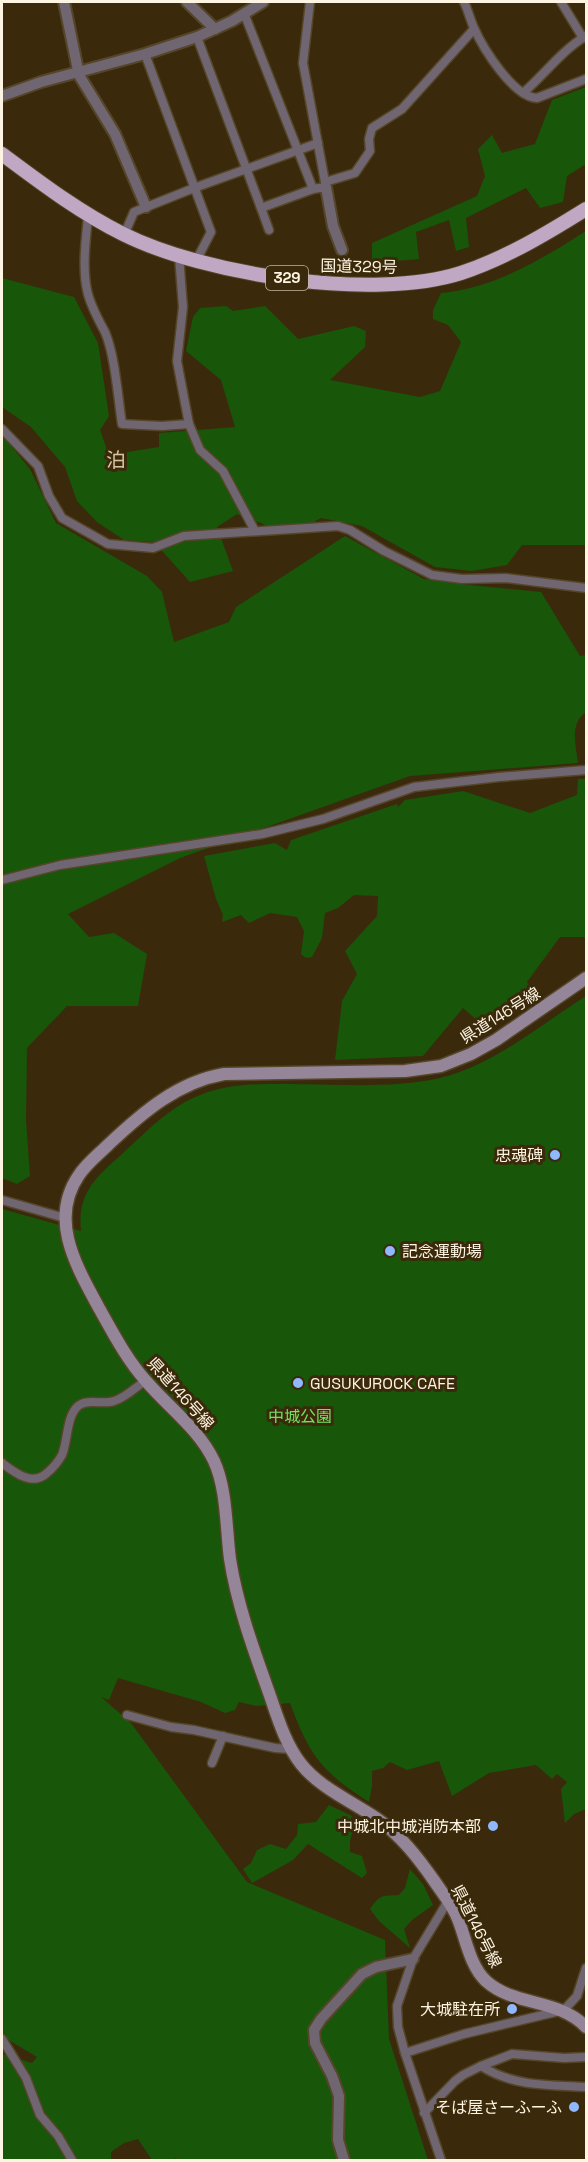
<svg xmlns="http://www.w3.org/2000/svg" width="588" height="2162" font-family="'Space Grotesk','Noto Sans JP',sans-serif">
	<style>
		.green { fill: #185609 }
		.lines { fill: none; stroke-linecap: round; stroke-linejoin: round }
		.minor-casing { stroke: #554629; stroke-width: 11 }
		.tertiary-casing { stroke: #554629; stroke-width: 14 }
		.secondary-casing { stroke: #554629; stroke-width: 15 }
		.trunk-casing { stroke: #554629; stroke-width: 16 }
		.minor { stroke: #706672; stroke-width: 8 }
		.tertiary { stroke: #706672; stroke-width: 10 }
		.secondary { stroke: #958599; stroke-width: 12 }
		.trunk { stroke: #c0a8c4; stroke-width: 14 }
		.poi-dot { fill: #90b8fd; stroke: #3a2a0b; stroke-width: 2 }
		.labels { text-anchor: middle; stroke-width: 6; stroke-linejoin: round; paint-order: stroke }
		.shield { fill: #3a2a0b; stroke: #c3b7a2; stroke-width: 1.5 }
		.shield-label { font-size: 15px; font-weight: bold; fill: #fef4e2 }
		.street-label { font-size: 16px; fill: #fef4e2; stroke: #3a2a0b }
		.poi-label { font-size: 16px; fill: #fef4e2; stroke: #3a2a0b; text-anchor: end }
		.park-label { font-size: 16px; fill: #74e260; stroke: #3a2a0b }
		.quarter-label { font-size: 20px; fill: #d8c4a2; stroke: #3a2a0b }
	</style>
	<rect width="100%" height="100%" fill="#3a2a0b"/>
	<g class="green">
		<polygon points="586,87 586,164 567,176 563,202 540,208 526,188 466,218 469,247 456,251 449,220 416,232 419,259 372,263 372,243 477,196 485,176 478,149 492,135 502,153 535,144 552,100"/>
		<path d="M586,231V545H522L507,565L472,571L435,567L362,526L321,518L291,535L237,514L217,527L233,571L190,582L154,542L124,540L97,522L77,501L65,467L31,427L2,407V278L74,297L98,343L109,416L100,430L109,455L159,447V433L235,427L221,380L186,351L193,317L200,308L226,306L233,311L265,306L298,339L354,326L366,331L365,347L330,380L420,397L440,391L461,342L448,325L433,319V310L441,293C495,288 542,259 586,231Z"/>
		<path d="M2,435L30,469L56,523L147,576L162,592L174,642L229,622L236,607L345,536L424,579L460,584L541,592L580,656L586,655V712C569,724 576,745 578,763L410,776L180,858L68,914L89,937L114,933L147,954L138,1006H67L27,1048L26,1120L30,1176L17,1184L2,1178Z"/>
		<polygon points="578,779 586,779 586,939 584,937 560,937 527,982 534,993 487,1029 463,1008 423,1056 335,1060 342,1001 357,974 345,951 377,916 378,896 354,895 338,908 325,913 322,938 312,957 306,958 301,954 304,931 297,917 270,913 249,923 241,915 222,922 223,915 216,899 204,856 275,843 287,850 291,840 397,804 398,807 405,800 463,791 530,813 577,795"/>
		<path d="M586,996V1809L574,1814L565,1823L561,1789L567,1782L557,1774L552,1779L536,1765L489,1773L452,1796L439,1761L407,1770L390,1762L383,1768L372,1771V1786L369,1802C322,1772 309,1755 290,1703L256,1706L239,1702L235,1710L225,1713L201,1702L118,1678L109,1700L101,1697L131,1723L247,1882L385,1940L389,2039L428,2160H178L176,2158L172,2160H152L138,2139L124,2143L111,2152V2160H76L75,2157L68,2160H2V2054L32,2063L37,2057L2,2036V1209L81,1231C77,1194 95,1178 121,1155C145,1133 169,1107 200,1095C227,1084 253,1084 281,1084C330,1084 393,1089 440,1078C494,1065 540,1025 586,996Z"/>
		<polygon points="329,1805 352,1816 349,1823 353,1830 350,1841 350,1852 362,1856 367,1873 362,1878 308,1844 293,1860 252,1883 243,1869 251,1863 257,1850 270,1844 286,1849 297,1835 298,1824 316,1822"/>
		<path d="M410,1869L423,1884L433,1905L412,1920L404,1929L410,1948L379,1921L370,1909C380,1894 382,1896 399,1895L405,1888Z"/>
	</g>
	<g class="lines">
		<defs>
			<g id="minor">
				<polyline points="310,2 303,63 325,182"/>
				<path d="M464,2C468,10 470,19 474,28C483,48 513,97 537,98L586,79"/>
				<polyline points="561,2 583,38"/>
				<polyline points="244,13 313,189"/>
				<polyline points="197,37 261,208"/>
				<polyline points="145,54 211,232 196,261"/>
				<path d="M523,93C544,75 562,50 586,36"/>
				<path d="M88,216C86,239 82,266 87,290C90,305 98,319 105,332C115,355 118,398 122,424L162,426L189,424"/>
				<polyline points="269,230 261,208 313,189 326,187 325,182 355,173 370,151 369,139 372,128 402,109 474,29"/>
				<polyline points="124,235 134,212 194,188 318,143"/>
				<polyline points="179,256 183,307 177,361 189,424 200,450 223,471 255,531"/>
				<polyline points="2,429 38,466 49,496 62,518 108,544 153,548 184,536 338,526 350,530 384,551 432,575 462,579 506,578 586,588"/>
				<polyline points="2,880 60,865 262,834 323,819 414,787 499,777 586,770"/>
				<polyline points="2,1200 65,1218"/>
				<path d="M2,1463C14,1472 32,1487 47,1473C53,1468 58,1462 62,1455C68,1441 66,1417 78,1406C88,1398 103,1405 114,1401C125,1398 136,1387 145,1381"/>
				<polyline points="127,1715 171,1727 194,1730 275,1748 291,1749"/>
				<polyline points="212,1763 223,1736"/>
				<polyline points="2,2039 26,2078 40,2115 58,2136 72,2160"/>
				<polyline points="405,2053 464,2034 564,2010 577,1996 586,1968"/>
				<polyline points="481,2066 512,2054 564,2058 586,2057"/>
				<path d="M424,2113L455,2081L463,2075L481,2066C514,2087 550,2085 586,2087"/>
				<polyline points="441,2160 405,2053 398,2027 397,2006 413,1959 448,1901"/>
			</g>
			<g id="tertiary">
				<polyline points="64,2 79,75 115,134 146,207"/>
				<polyline points="187,2 215,29"/>
				<polyline points="2,96 41,82 145,54 197,37 232,21 263,2"/>
				<polyline points="326,187 333,226 342,250"/>
				<polyline points="344,2160 338,2140 339,2096 332,2076 315,2043 314,2030 321,2019 362,1974 376,1967 413,1959"/>
			</g>
			<path id="secondary" d="M586,978L496,1040L471,1054L441,1066L405,1071L224,1074C178,1082 143,1112 109,1144C99,1154 87,1163 79,1175C48,1220 77,1267 99,1308C113,1333 127,1360 146,1381C169,1408 199,1429 214,1461C227,1489 226,1529 230,1559C237,1604 253,1648 268,1690C277,1715 284,1742 301,1764C320,1788 351,1801 376,1818C400,1834 419,1859 435,1882C443,1894 453,1906 458,1919C466,1939 470,1966 486,1981C515,2007 558,1998 586,2027"/>
			<path id="trunk" d="M2,154C41,183 79,212 123,234C205,275 373,301 461,273C506,258 546,234 586,209"/>
		</defs>
		<use href="#minor" class="minor-casing"/>
		<use href="#tertiary" class="tertiary-casing"/>
		<use href="#secondary" class="secondary-casing"/>
		<use href="#trunk" class="trunk-casing"/>
		<use href="#minor" class="minor"/>
		<use href="#tertiary" class="tertiary"/>
		<use href="#secondary" class="secondary"/>
		<use href="#trunk" class="trunk"/>
	</g>
	<g class="poi-dot">
		<circle cx="555" cy="1155" r="6"/>
		<circle cx="390" cy="1251" r="6"/>
		<circle cx="298" cy="1383" r="6"/>
		<circle cx="493" cy="1826" r="6"/>
		<circle cx="512" cy="2009" r="6"/>
		<circle cx="574" cy="2107" r="6"/>
	</g>
	<g class="labels">
		<rect class="shield" x="266" y="266" width="42" height="24" rx="4.5"/>
		<g class="shield-label">
			<text x="287" y="283">329</text>
		</g>
		<g class="street-label">
			<text transform="translate(359 266) rotate(1)" y="6">国道329号</text>
			<text transform="translate(500 1015) rotate(-32)" y="6">県道146号線</text>
			<text transform="translate(181 1393) rotate(48)" y="6">県道146号線</text>
			<text transform="translate(477 1926) rotate(63)" y="6">県道146号線</text>
		</g>
		<g class="poi-label">
			<text x="543" y="1161">忠魂碑</text>
			<text x="402" y="1257" text-anchor="start">記念運動場</text>
			<text x="310" y="1389" text-anchor="start">GUSUKUROCK CAFE</text>
			<text x="481" y="1832">中城北中城消防本部</text>
			<text x="500" y="2015">大城駐在所</text>
			<text x="562" y="2113">そば屋さーふーふ</text>
		</g>
		<g class="park-label">
			<text x="300" y="1422">中城公園</text>
		</g>
		<g class="quarter-label">
			<text x="116" y="467">泊</text>
		</g>
	</g>
	<rect width="588" height="2162" fill="none" stroke="#fef4e2" stroke-width="6"/>
</svg>
